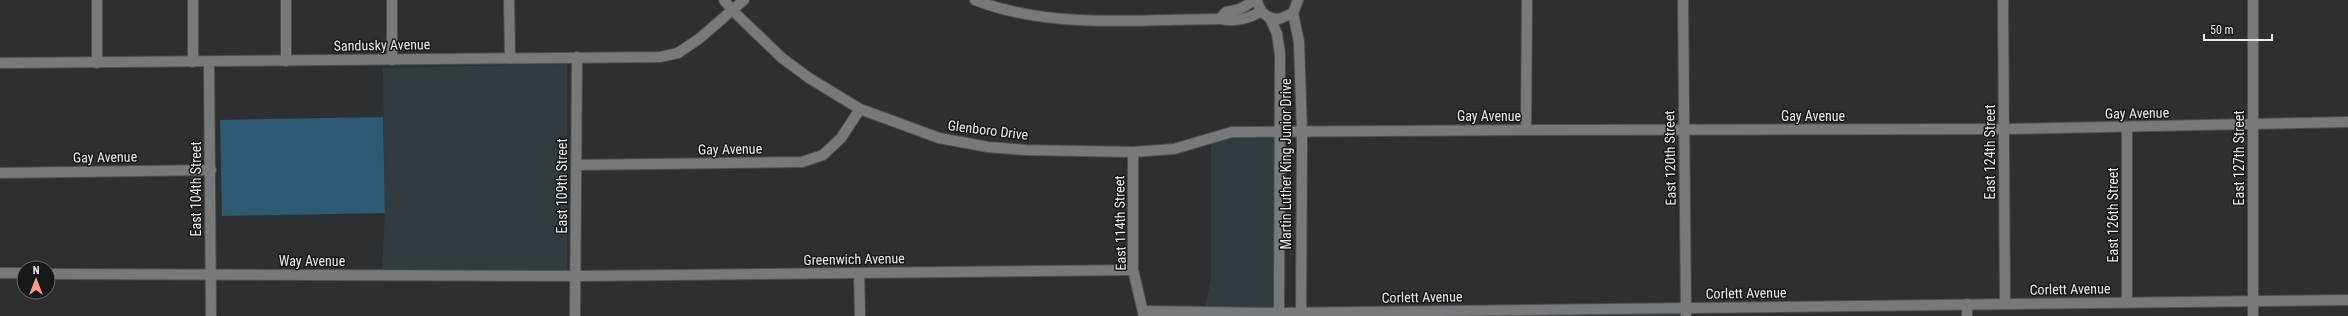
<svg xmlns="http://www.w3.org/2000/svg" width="2348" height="316" font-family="'Roboto Condensed',sans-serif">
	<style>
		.built { fill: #323b40 }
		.green { fill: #2e5a73 }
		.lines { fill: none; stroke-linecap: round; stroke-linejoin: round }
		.street-casing { stroke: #4d4f51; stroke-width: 12 }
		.secondary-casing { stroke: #4d4f51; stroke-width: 12 }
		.street { stroke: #777a7d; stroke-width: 10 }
		.secondary { stroke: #777a7d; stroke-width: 10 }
		.labels { text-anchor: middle; stroke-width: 3; stroke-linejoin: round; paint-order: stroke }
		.street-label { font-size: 14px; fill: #e8eaec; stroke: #171819 }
	</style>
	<rect width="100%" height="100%" fill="#2d3032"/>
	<g class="built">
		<polygon points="567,64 567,270 382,269 385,213 383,68"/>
		<polygon points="1278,132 1279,316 1204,312 1211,279 1211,139"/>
		<polygon points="1686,308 1686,316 1301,316"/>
	</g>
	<polygon class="green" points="383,117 385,213 222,216 220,120"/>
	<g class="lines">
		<defs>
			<g id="street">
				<polyline points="97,0 97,63"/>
				<polyline points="193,0 193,62"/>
				<polyline points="286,0 286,61"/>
				<polyline points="509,0 510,57"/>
				<polyline points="724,0 732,10 782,58 809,78 860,109 939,138 988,147 1026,150 1133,152 1174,149 1232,132 1526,130 2005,129 2348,122"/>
				<polyline points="1683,0 1686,316"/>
				<polyline points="2003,0 2005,304"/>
				<polyline points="2253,0 2253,316"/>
				<polyline points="392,60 392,0"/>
				<polyline points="209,62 211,316"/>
				<polyline points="0,63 660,57 678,53 700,38 744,0"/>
				<polyline points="2127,127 2127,302"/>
				<polyline points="1526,130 1527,0"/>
				<polyline points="1133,152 1133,270 1144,316"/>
				<polyline points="577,165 802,162 823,155 841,138 860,109"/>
				<polyline points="0,173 211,170"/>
				<polyline points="0,273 24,273"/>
				<polyline points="859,273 860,316"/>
				<polyline points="48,274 576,276 1133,270"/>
				<polyline points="1967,304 1967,316"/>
				<polyline points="1144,311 1279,313"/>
				<polyline points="575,316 577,57"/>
			</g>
			<g id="secondary">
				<path d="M975,0C1051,30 1140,19 1220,19C1233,22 1250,19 1261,11"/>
				<path d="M1257,0C1259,12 1267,19 1279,19L1293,13L1298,0"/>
				<polyline points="1293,13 1299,42 1302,132 1301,316"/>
				<polyline points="1270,18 1277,34 1280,54 1279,316"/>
				<polyline points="1220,19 1226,12 1240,9 1255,0"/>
				<polyline points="1279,313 2348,300"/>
			</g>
		</defs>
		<use href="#street" class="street-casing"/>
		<use href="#secondary" class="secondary-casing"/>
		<use href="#street" class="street"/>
		<use href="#secondary" class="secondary"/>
	</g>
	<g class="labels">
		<g class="street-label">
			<text transform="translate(382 45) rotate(-1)" y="5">Sandusky Avenue</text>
			<text transform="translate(2137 113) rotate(-1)" y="5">Gay Avenue</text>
			<text x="1489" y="121">Gay Avenue</text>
			<text x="1813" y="121">Gay Avenue</text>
			<text transform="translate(988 130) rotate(7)" y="5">Glenboro Drive</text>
			<text transform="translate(730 149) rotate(-1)" y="5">Gay Avenue</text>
			<text transform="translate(1990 152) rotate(-90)" y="5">East 124th Street</text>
			<text transform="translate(105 157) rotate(-1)" y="5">Gay Avenue</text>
			<text transform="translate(1670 158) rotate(-91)" y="5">East 120th Street</text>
			<text transform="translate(2239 158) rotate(-90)" y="5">East 127th Street</text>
			<text transform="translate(1286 164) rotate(-90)" y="5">Martin Luther King Junior Drive</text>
			<text transform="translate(562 186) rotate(-90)" y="5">East 109th Street</text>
			<text transform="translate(196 189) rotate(-90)" y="5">East 104th Street</text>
			<text transform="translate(2113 215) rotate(-90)" y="5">East 126th Street</text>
			<text transform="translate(1120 223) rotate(-91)" y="5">East 114th Street</text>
			<text transform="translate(854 259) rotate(-1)" y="5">Greenwich Avenue</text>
			<text x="312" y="266">Way Avenue</text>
			<text transform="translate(2070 289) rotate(-1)" y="5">Corlett Avenue</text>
			<text transform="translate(1746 293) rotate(-1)" y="5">Corlett Avenue</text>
			<text transform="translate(1422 297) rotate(-1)" y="5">Corlett Avenue</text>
		</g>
	</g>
	<g transform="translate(36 280)"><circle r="19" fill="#171819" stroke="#6b6c6d"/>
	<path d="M0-3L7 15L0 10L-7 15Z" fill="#f49e8a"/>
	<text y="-6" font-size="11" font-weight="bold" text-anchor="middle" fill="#e8eaec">N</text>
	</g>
	<path d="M2204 34v6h68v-6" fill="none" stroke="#e8eaec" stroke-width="2"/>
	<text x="2210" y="34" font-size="12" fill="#e8eaec" stroke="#171819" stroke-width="3" paint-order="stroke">50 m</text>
</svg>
